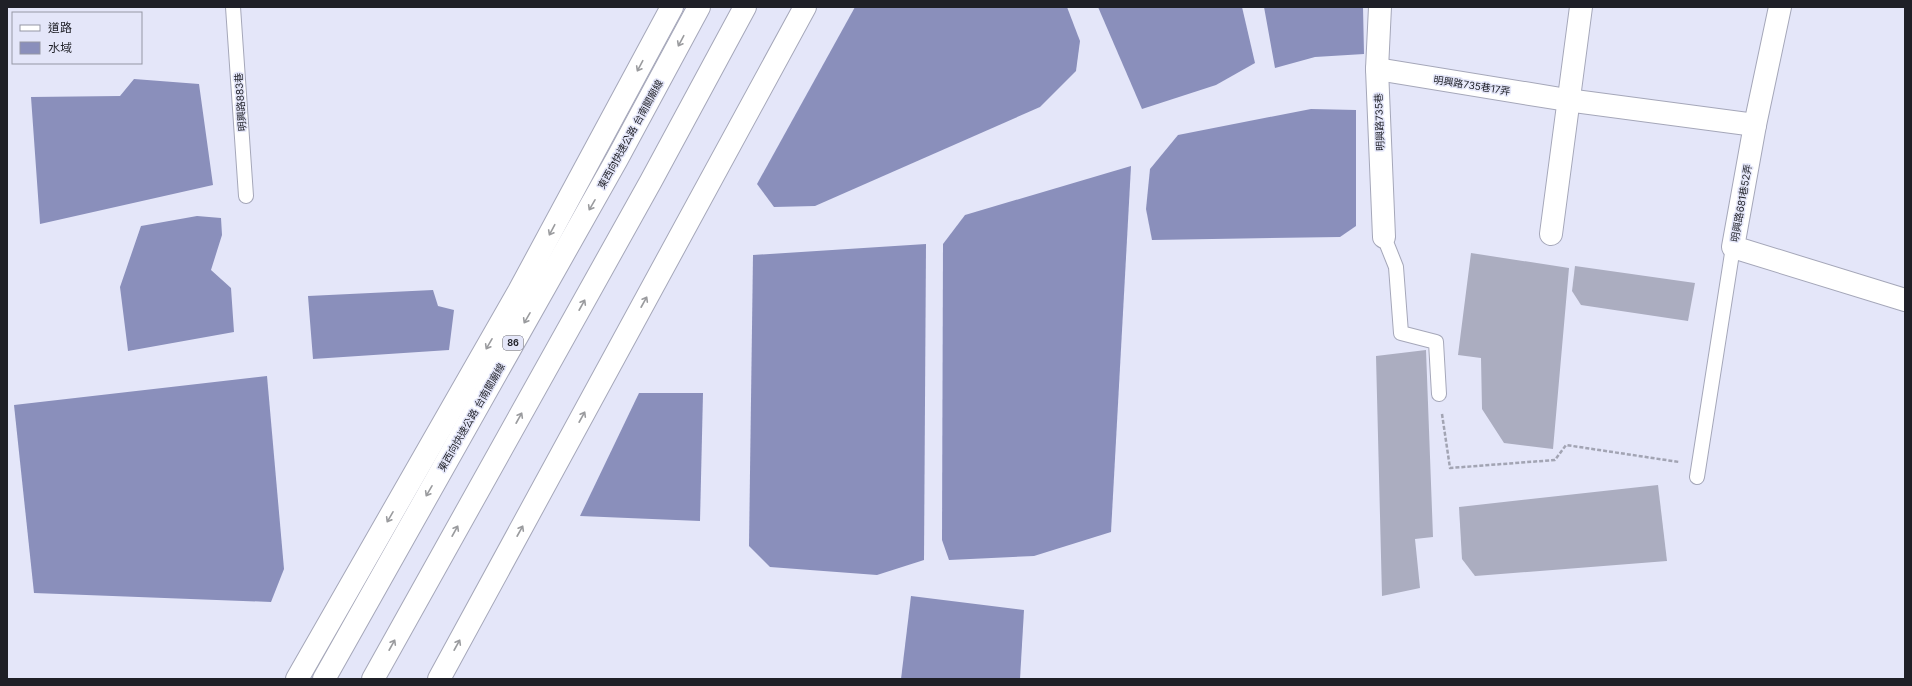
<svg xmlns="http://www.w3.org/2000/svg" width="1912" height="686" font-family="Inter,'Noto Sans TC',sans-serif">
	<style>
		.water { fill: #8a8fbb }
		.building { fill: #abadc0 }
		.lines { fill: none; stroke-linecap: round; stroke-linejoin: round }
		.lane-casing { stroke: #a5a7b9; stroke-width: 16 }
		.street-casing { stroke: #a5a7b9; stroke-width: 24 }
		.highway-casing { stroke: #a5a7b9; stroke-width: 24 }
		.path { stroke: #a2a4b3; stroke-width: 2.5; stroke-dasharray: 4 2; stroke-linecap: butt }
		.lane { stroke: #fff; stroke-width: 14 }
		.street { stroke: #fff; stroke-width: 22 }
		.highway { stroke: #fff; stroke-width: 22 }
		.oneway { stroke: #9a9b9e }
		.labels { text-anchor: middle; stroke-width: 3; stroke-linejoin: round; paint-order: stroke }
		.shield { fill: #e4e6f9; stroke: #5a5b66; stroke-width: 1 }
		.shield-label { font-size: 9px; font-weight: bold; fill: #1f2027 }
		.street-label { font-size: 10px; fill: #1f2027; stroke: #e4e6f9 }
	</style>
	<rect width="100%" height="100%" fill="#e4e6f9"/>
	<g class="water">
		<polygon points="855,7 1067,7 1080,41 1076,71 1040,107 815,206 774,207 757,184"/>
		<polygon points="1098,7 1242,7 1255,63 1216,85 1142,109"/>
		<polygon points="1264,7 1363,7 1364,54 1315,57 1275,68"/>
		<polygon points="134,79 199,84 213,185 40,224 31,97 120,96"/>
		<polygon points="1311,109 1356,110 1356,226 1340,237 1152,240 1146,209 1150,169 1178,135"/>
		<polygon points="1131,166 1111,532 1034,556 949,560 942,540 943,244 965,215"/>
		<polygon points="197,216 221,218 222,235 211,270 231,288 234,332 128,351 120,287 141,226"/>
		<polygon points="926,244 924,560 877,575 770,567 749,546 753,255"/>
		<polygon points="433,290 438,306 454,310 449,350 313,359 308,296"/>
		<polygon points="267,376 284,569 271,602 34,593 14,405"/>
		<polygon points="639,393 703,393 700,521 580,516"/>
		<polygon points="911,596 1024,610 1020,679 901,679"/>
	</g>
	<g class="building">
		<polygon points="1471,253 1569,268 1553,449 1504,443 1482,409 1481,358 1458,355"/>
		<polygon points="1575,266 1695,283 1688,321 1581,305 1572,291"/>
		<polygon points="1426,350 1433,537 1415,539 1420,588 1382,596 1376,356"/>
		<polygon points="1658,485 1667,561 1475,576 1462,559 1459,507"/>
	</g>
	<g class="lines">
		<defs>
			<g id="lane">
				<polyline points="233,7 246,196"/>
				<polyline points="1384,237 1396,267 1401,333 1436,342 1439,394"/>
				<polyline points="1697,477 1733,247"/>
			</g>
			<g id="street">
				<polyline points="1380,7 1377,69 1384,237"/>
				<polyline points="1780,7 1755,125 1733,247 1905,300"/>
				<polyline points="1377,69 1567,100 1755,125"/>
				<polyline points="1551,234 1581,7"/>
				<polyline points="297,679 519,291 672,7"/>
				<polyline points="439,679 805,7"/>
			</g>
			<g id="highway">
				<polyline points="324,679 617,159 699,7"/>
				<polyline points="373,679 651,181 745,7"/>
			</g>
		</defs>
		<use href="#lane" class="lane-casing"/>
		<use href="#street" class="street-casing"/>
		<use href="#highway" class="highway-casing"/>
		<polyline class="path" points="1442,414 1450,468 1555,460 1566,445 1679,462"/>
		<use href="#lane" class="lane"/>
		<use href="#street" class="street"/>
		<use href="#highway" class="highway"/>
	</g>
	<defs><path id="oneway-shaft" d="M-6 0H5M1.5-3L5.5 0L1.5 3" fill="none" stroke-width="1.6" stroke-linecap="round" stroke-linejoin="round"/></defs>
	<g class="oneway">
		<use href="#oneway-shaft" transform="translate(681 41) rotate(118)"/>
		<use href="#oneway-shaft" transform="translate(640 66) rotate(118)"/>
		<use href="#oneway-shaft" transform="translate(592 205) rotate(120)"/>
		<use href="#oneway-shaft" transform="translate(552 230) rotate(118)"/>
		<use href="#oneway-shaft" transform="translate(644 302) rotate(-61)"/>
		<use href="#oneway-shaft" transform="translate(582 305) rotate(-61)"/>
		<use href="#oneway-shaft" transform="translate(527 318) rotate(120)"/>
		<use href="#oneway-shaft" transform="translate(489 344) rotate(120)"/>
		<use href="#oneway-shaft" transform="translate(582 417) rotate(-61)"/>
		<use href="#oneway-shaft" transform="translate(519 418) rotate(-61)"/>
		<use href="#oneway-shaft" transform="translate(429 491) rotate(120)"/>
		<use href="#oneway-shaft" transform="translate(390 517) rotate(120)"/>
		<use href="#oneway-shaft" transform="translate(455 531) rotate(-61)"/>
		<use href="#oneway-shaft" transform="translate(520 531) rotate(-61)"/>
		<use href="#oneway-shaft" transform="translate(392 645) rotate(-61)"/>
		<use href="#oneway-shaft" transform="translate(457 645) rotate(-61)"/>
	</g>
	<g class="labels">
		<rect class="shield" x="503" y="336" width="20" height="14" rx="3"/>
		<g class="shield-label">
			<text x="513" y="346">86</text>
		</g>
		<g class="street-label">
			<text transform="translate(1472 85) rotate(9)" y="4">明興路735巷17弄</text>
			<text transform="translate(240 102) rotate(-94)" y="4">明興路883巷</text>
			<text transform="translate(1379 122) rotate(-92)" y="4">明興路735巷</text>
			<text transform="translate(630 134) rotate(-61)" y="4">東西向快速公路 台南關廟線</text>
			<text transform="translate(1741 203) rotate(-80)" y="4">明興路681巷52弄</text>
			<text transform="translate(471 417) rotate(-60)" y="4">東西向快速公路 台南關廟線</text>
		</g>
	</g>
	<rect width="1912" height="686" fill="none" stroke="#1f2027" stroke-width="16"/>
	<rect x="12" y="12" width="130" height="52" fill="#e4e6f9" stroke="#9597a5"/>
	<rect x="20" y="25" width="20" height="6" fill="#ffffff" stroke="#9597a5"/>
	<text x="48" y="32" font-size="12" fill="#1f2027">道路</text>
	<rect x="20" y="42" width="20" height="12" fill="#8a8fbb" stroke="#9597a5"/>
	<text x="48" y="52" font-size="12" fill="#1f2027">水域</text>
</svg>
